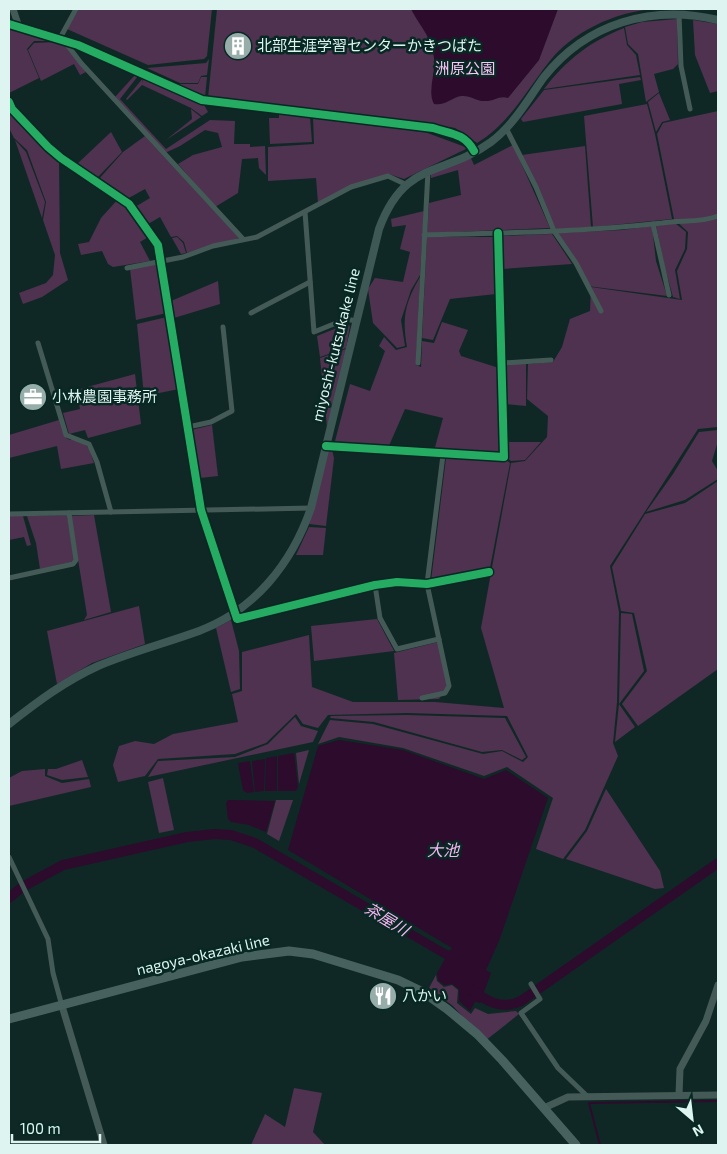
<svg xmlns="http://www.w3.org/2000/svg" width="727" height="1154" font-family="'Exo 2','Noto Sans JP',sans-serif">
	<style>
		.green { fill: #4e324f }
		.water { fill: #2c0b2c }
		.lines { fill: none; stroke-linecap: round; stroke-linejoin: round }
		.stream { stroke: #2c0b2c; stroke-width: 2 }
		.river { stroke: #2c0b2c; stroke-width: 10 }
		.minor { stroke: #445a57; stroke-width: 5 }
		.tertiary { stroke: #445a57; stroke-width: 7 }
		.secondary { stroke: #3e5855; stroke-width: 8 }
		.primary { stroke: #47625e; stroke-width: 9 }
		.cycleway-casing { stroke: #072823; stroke-width: 11 }
		.cycleway { stroke: #26ab63; stroke-width: 8 }
		.labels { text-anchor: middle; stroke-width: 5; stroke-linejoin: round; paint-order: stroke }
		.poi-label { font-size: 15px; fill: #def4f0; stroke: #072823; text-anchor: start }
		.park-label { font-size: 15px; fill: #fbc5f6; stroke: #072823 }
		.street-label { font-size: 15px; fill: #def4f0; stroke: #072823 }
		.water-label { font-size: 16px; font-style: italic; fill: #f9b5f3; stroke: #072823 }
	</style>
	<rect width="100%" height="100%" fill="#102825"/>
	<g class="green">
		<polygon points="79,9 212,9 207,56 204,59 148,65 67,29"/>
		<path d="M217,9H653C615,12 572,32 549,62C527,90 508,125 477,143L455,128L417,122L208,98Z"/>
		<polygon points="677,19 678,64 673,69 654,74 659,92 646,102 638,54 628,44 625,27 642,22"/>
		<polygon points="693,20 718,24 718,91 710,93 695,55"/>
		<polygon points="9,28 52,41 34,41 27,49 39,78 9,93"/>
		<path d="M624,28L627,45L636,55L640,75L544,89C566,60 591,41 624,28Z"/>
		<polygon points="55,42 65,44 86,72 80,75 74,64 41,81 28,50 34,43"/>
		<polygon points="209,59 207,75 201,76 198,83 180,83 147,68 206,63"/>
		<polygon points="135,75 138,76 120,99 166,149 210,120 235,121 234,144 250,144 250,147 265,146 266,175 259,168 258,158 242,159 238,193 215,207 178,164 193,155 222,147 218,133 205,130 180,146 165,153 115,97"/>
		<polygon points="201,77 207,77 205,97 179,89 180,84 198,84"/>
		<polygon points="640,77 641,80 619,84 622,104 523,122 521,119 544,90"/>
		<polygon points="143,78 142,83 144,78 203,103 208,112 202,116 191,108 142,85 127,100 126,99"/>
		<polygon points="659,93 670,120 662,122 656,132 648,102"/>
		<polygon points="647,104 655,134 672,219 593,227 584,116"/>
		<polygon points="9,109 59,161 60,253 68,280 42,297 23,304 19,293 46,283 53,275 55,255 43,220 46,202 27,150 14,138 9,128"/>
		<polygon points="191,109 201,117 166,140 192,119"/>
		<polygon points="718,111 718,427 698,429 610,566 619,612 617,702 613,743 618,756 585,830 563,859 536,849 553,798 507,767 484,776 403,748 339,737 318,744 330,720 373,724 483,754 502,751 523,762 528,757 507,716 407,713 328,715 318,728 303,724 296,714 266,743 235,754 158,759 145,776 118,782 113,765 119,746 135,741 154,744 173,734 238,722 232,694 242,691 242,652 309,635 312,687 353,702 435,702 504,708 481,628 511,463 525,461 547,437 548,416 527,399 528,364 553,362 562,347 570,319 590,311 591,287 682,300 677,271 687,249 688,232 674,219 657,134 663,123"/>
		<polygon points="279,112 310,117 312,142 270,144 269,118 279,118"/>
		<polygon points="313,117 422,131 468,148 404,179 389,174 318,203 316,178 268,181 268,147 314,144"/>
		<polygon points="111,132 122,152 97,178 76,165"/>
		<polygon points="145,136 239,238 187,253 184,242 177,236 171,237 160,217 148,224 135,207 150,198 145,189 127,199 99,179 123,152"/>
		<polygon points="15,140 26,152 45,202 42,218"/>
		<polygon points="513,145 550,228 427,233 429,203 461,195 458,170 431,178 431,173 471,158 474,165"/>
		<polygon points="585,146 591,227 555,229 522,155"/>
		<polygon points="119,198 128,205 150,236 140,242 150,261 113,267 108,264 102,251 81,255 78,244 89,242 101,218"/>
		<polygon points="424,211 420,275 411,290 401,320 405,346 397,348 373,323 368,289 375,278 403,282 410,252 400,249 406,225 392,227 391,219"/>
		<polygon points="675,223 686,232 685,249 675,270 680,299 673,297 665,268 656,226"/>
		<polygon points="652,226 656,261 667,296 587,286 557,233 622,230"/>
		<polygon points="552,234 572,264 502,269 500,236"/>
		<polygon points="177,237 183,243 186,253 181,254 172,238"/>
		<polygon points="427,237 495,237 496,294 450,299 433,340 422,338"/>
		<polygon points="159,263 167,313 136,320 130,269"/>
		<path d="M420,277L416,365L421,367L422,341L434,343L442,322L468,330L459,351L461,356L499,368L501,454L434,451L443,418L405,409L388,448L334,445L350,384L370,391L385,351L379,346L384,337L396,350L407,347C402,317 405,303 420,277Z"/>
		<polygon points="218,281 220,304 174,318 171,301"/>
		<polygon points="167,317 179,389 144,396 137,324"/>
		<polygon points="347,324 350,326 346,348 320,357 317,336"/>
		<polygon points="346,349 327,427 320,358"/>
		<polygon points="526,363 526,406 506,404 504,365"/>
		<polygon points="135,374 141,424 88,438 85,430 69,434 63,413 80,409 76,390"/>
		<path d="M59,420C68,452 70,432 86,445C90,449 92,458 94,463L61,469L57,446L9,458V435Z"/>
		<polygon points="212,425 218,476 200,478 191,430"/>
		<polygon points="718,430 718,441 712,461 718,471 718,479 685,500 646,512 673,474 699,432"/>
		<polygon points="506,442 541,442 525,460 511,461 506,457"/>
		<polygon points="329,450 332,450 334,458 326,526 309,524"/>
		<polygon points="446,458 483,460 505,459 510,463 490,568 431,581"/>
		<polygon points="718,481 718,669 638,726 622,704 647,671 634,613 621,611 612,567 645,514 685,503"/>
		<polygon points="67,515 74,559 71,562 40,569 36,543 27,516"/>
		<polygon points="94,515 111,612 84,620 87,615 71,516"/>
		<polygon points="9,516 23,516 31,545 27,546 24,537 9,540"/>
		<polygon points="309,527 326,528 323,555 296,555"/>
		<polygon points="139,606 145,644 92,663 57,684 47,631"/>
		<polygon points="621,613 632,614 644,671 619,704 635,727 615,742 619,704"/>
		<polygon points="377,619 394,651 314,661 311,626"/>
		<polygon points="231,620 239,651 240,689 231,692 216,628"/>
		<polygon points="438,642 447,686 439,699 398,700 394,653"/>
		<polygon points="407,715 505,718 526,757 522,760 502,750 482,752 374,722 330,718 331,716"/>
		<polygon points="295,717 301,726 318,731 313,742 148,777 158,761 235,757 268,744"/>
		<polygon points="309,750 299,784 296,753"/>
		<polygon points="82,760 88,777 62,780 47,775 48,769 56,769"/>
		<polygon points="45,769 45,776 62,783 89,779 91,787 9,806 9,778 22,771"/>
		<polygon points="163,778 174,830 159,833 148,782"/>
		<polygon points="606,789 660,871 664,888 655,889 566,859 587,831"/>
		<polygon points="276,800 293,800 279,841 267,834"/>
		<polygon points="436,975 437,981 444,987 452,985 458,990 457,1003 471,1014 475,1008 488,1014 516,1011 519,1014 485,1041 453,1006 429,988"/>
		<polygon points="294,1088 322,1093 313,1132 325,1145 251,1145 265,1114 285,1127"/>
	</g>
	<g class="water">
		<path d="M411,9H558L539,60L508,98C499,95 493,102 484,101C476,101 470,95 461,96C451,98 445,106 434,104C427,91 436,73 434,58C431,35 420,27 411,9Z"/>
		<polygon points="339,740 403,750 484,779 506,770 548,798 499,941 486,970 491,973 480,1003 475,1002 470,1011 459,1001 459,989 452,984 444,985 438,980 437,973 445,959 366,913 371,906 449,951 452,948 288,850 318,746"/>
		<polygon points="294,753 298,787 296,791 278,791 278,756"/>
		<polygon points="277,756 277,791 265,791 266,758"/>
		<polygon points="265,759 264,791 255,792 252,761"/>
		<polygon points="250,761 254,792 247,793 243,790 238,763"/>
		<polygon points="228,800 275,801 266,832 249,825 231,822 228,819 226,803"/>
	</g>
	<g class="lines">
		<polyline class="stream" points="600,1145 589,1103 718,1101"/>
		<g class="river">
			<polyline points="9,898 22,887 63,865 187,837 215,834 231,835 255,843 379,915"/>
			<path d="M472,990C487,1002 503,1010 521,1001L718,863"/>
		</g>
		<g class="minor">
			<polyline points="679,14 681,66 690,109"/>
			<polyline points="59,40 76,9"/>
			<polyline points="65,42 81,63 243,239"/>
			<polyline points="9,102 12,109 48,147 61,158 129,204 158,245 201,510 237,619 375,585 397,582 427,584 489,572"/>
			<polyline points="506,128 536,187 554,231 576,263 601,311"/>
			<polyline points="305,212 314,332 346,319 356,321"/>
			<polyline points="653,224 669,295"/>
			<path d="M424,235C504,233 583,232 662,223C681,220 700,223 718,216"/>
			<polyline points="127,268 183,257 213,246 257,237 351,187 388,176 407,185"/>
			<polyline points="251,313 310,282"/>
			<polyline points="38,343 66,435 89,444 97,462 111,512"/>
			<polyline points="418,363 428,171"/>
			<polyline points="502,363 551,360"/>
			<polyline points="188,427 211,422 232,411 223,327"/>
			<polyline points="326,446 504,457 498,233"/>
			<polyline points="9,514 311,508"/>
			<polyline points="9,578 73,564 76,560 69,513"/>
			<polyline points="375,585 380,618 397,649 439,639"/>
			<polyline points="422,698 445,693 449,686 427,584 443,455"/>
			<polyline points="9,857 48,939 53,973 62,1006"/>
			<polyline points="531,984 540,999 521,1013 558,1068 587,1096"/>
		</g>
		<g class="tertiary">
			<polyline points="13,9 19,27"/>
			<path d="M9,24L78,45L202,100L433,128C451,134 464,133 474,151"/>
			<polyline points="62,1006 104,1145"/>
			<polyline points="679,1095 680,1069 706,1021 718,985"/>
			<polyline points="544,1108 568,1097 718,1095"/>
		</g>
		<path class="secondary" d="M9,724C37,702 65,681 98,666C131,652 166,643 199,631C255,610 292,563 311,508L379,229C405,159 443,177 491,142C514,125 528,99 544,77C587,23 652,4 718,20"/>
		<polyline class="primary" points="9,1019 242,957 289,951 313,954 398,980 423,992 447,1009 477,1034 502,1060 576,1145"/>
		<defs>
			<g id="cycleway">
				<path d="M9,24L78,45L202,100L433,128C451,134 464,133 474,151"/>
				<polyline points="9,102 12,109 48,147 61,158 129,204 158,245 201,510 237,619 375,585 397,582 427,584 489,572"/>
				<polyline points="326,446 504,457 498,233"/>
			</g>
		</defs>
		<use href="#cycleway" class="cycleway-casing"/>
		<use href="#cycleway" class="cycleway"/>
	</g>
	<defs>
		<symbol id="building-disc" viewBox="-11 -11 22 22"><circle r="9.5" fill="#96ada9" stroke="#072823"/><path d="M-4-6H4V6H1V3H-1V6H-4ZM-2.5-4.3h1.7v1.8h-1.7ZM.8-4.3h1.7v1.8H.8ZM-2.5-1h1.7V.8h-1.7ZM.8-1h1.7V.8H.8Z" fill="#fff"/></symbol>
		<symbol id="office-disc" viewBox="-11 -11 22 22"><circle r="9.5" fill="#96ada9" stroke="#072823"/><path d="M-6-3h4V-5.5h4V-3h4V5H-6ZM-1-4.5V-3h2v-1.5ZM-6 0V1H6V0Z" fill="#fff"/></symbol>
		<symbol id="restaurant-disc" viewBox="-11 -11 22 22"><circle r="9.5" fill="#96ada9" stroke="#072823"/><path d="M-5-6h1v4h1v-4h1v4h1v-4h1v5L-1.5 .5V6h-2V.5L-5-1ZM5-6V6H3V1.5H1.5Q1.5-4 5-6Z" fill="#fff"/></symbol>
	</defs>
	<g fill-rule="evenodd">
		<use href="#building-disc" x="222" y="30" width="32" height="32"/>
		<use href="#office-disc" x="17" y="381" width="32" height="32"/>
		<use href="#restaurant-disc" x="367" y="980" width="32" height="32"/>
	</g>
	<g class="labels">
		<g class="poi-label">
			<text x="257" y="51">北部生涯学習センターかきつばた</text>
			<text x="52" y="402">小林農園事務所</text>
			<text x="402" y="1001">八かい</text>
		</g>
		<g class="park-label">
			<text x="465" y="74">洲原公園</text>
		</g>
		<g class="street-label">
			<text transform="translate(336 345) rotate(-76)" y="5">miyoshi-kutsukake line</text>
			<text transform="translate(203 955) rotate(-13)" y="5">nagoya-okazaki line</text>
		</g>
		<g class="water-label">
			<text x="443" y="856">大池</text>
			<text transform="translate(387 919) rotate(31)" y="6">茶屋川</text>
		</g>
	</g>
	<rect width="727" height="1154" fill="none" stroke="#def4f0" stroke-width="20"/>
	<g transform="translate(692 1119) rotate(152)" stroke="#072823" stroke-width="4" paint-order="stroke">
	<path d="M0-4L9 19L0 12L-9 19Z" fill="#def4f0"/>
	<text y="-8" font-size="14" font-weight="bold" text-anchor="middle" fill="#def4f0">N</text>
	</g>
	<path d="M12 1134v8h88v-8" fill="none" stroke="#def4f0" stroke-width="2.5"/>
	<text x="20" y="1134" font-size="15" fill="#def4f0" stroke="#072823" stroke-width="4" paint-order="stroke">100 m</text>
</svg>
